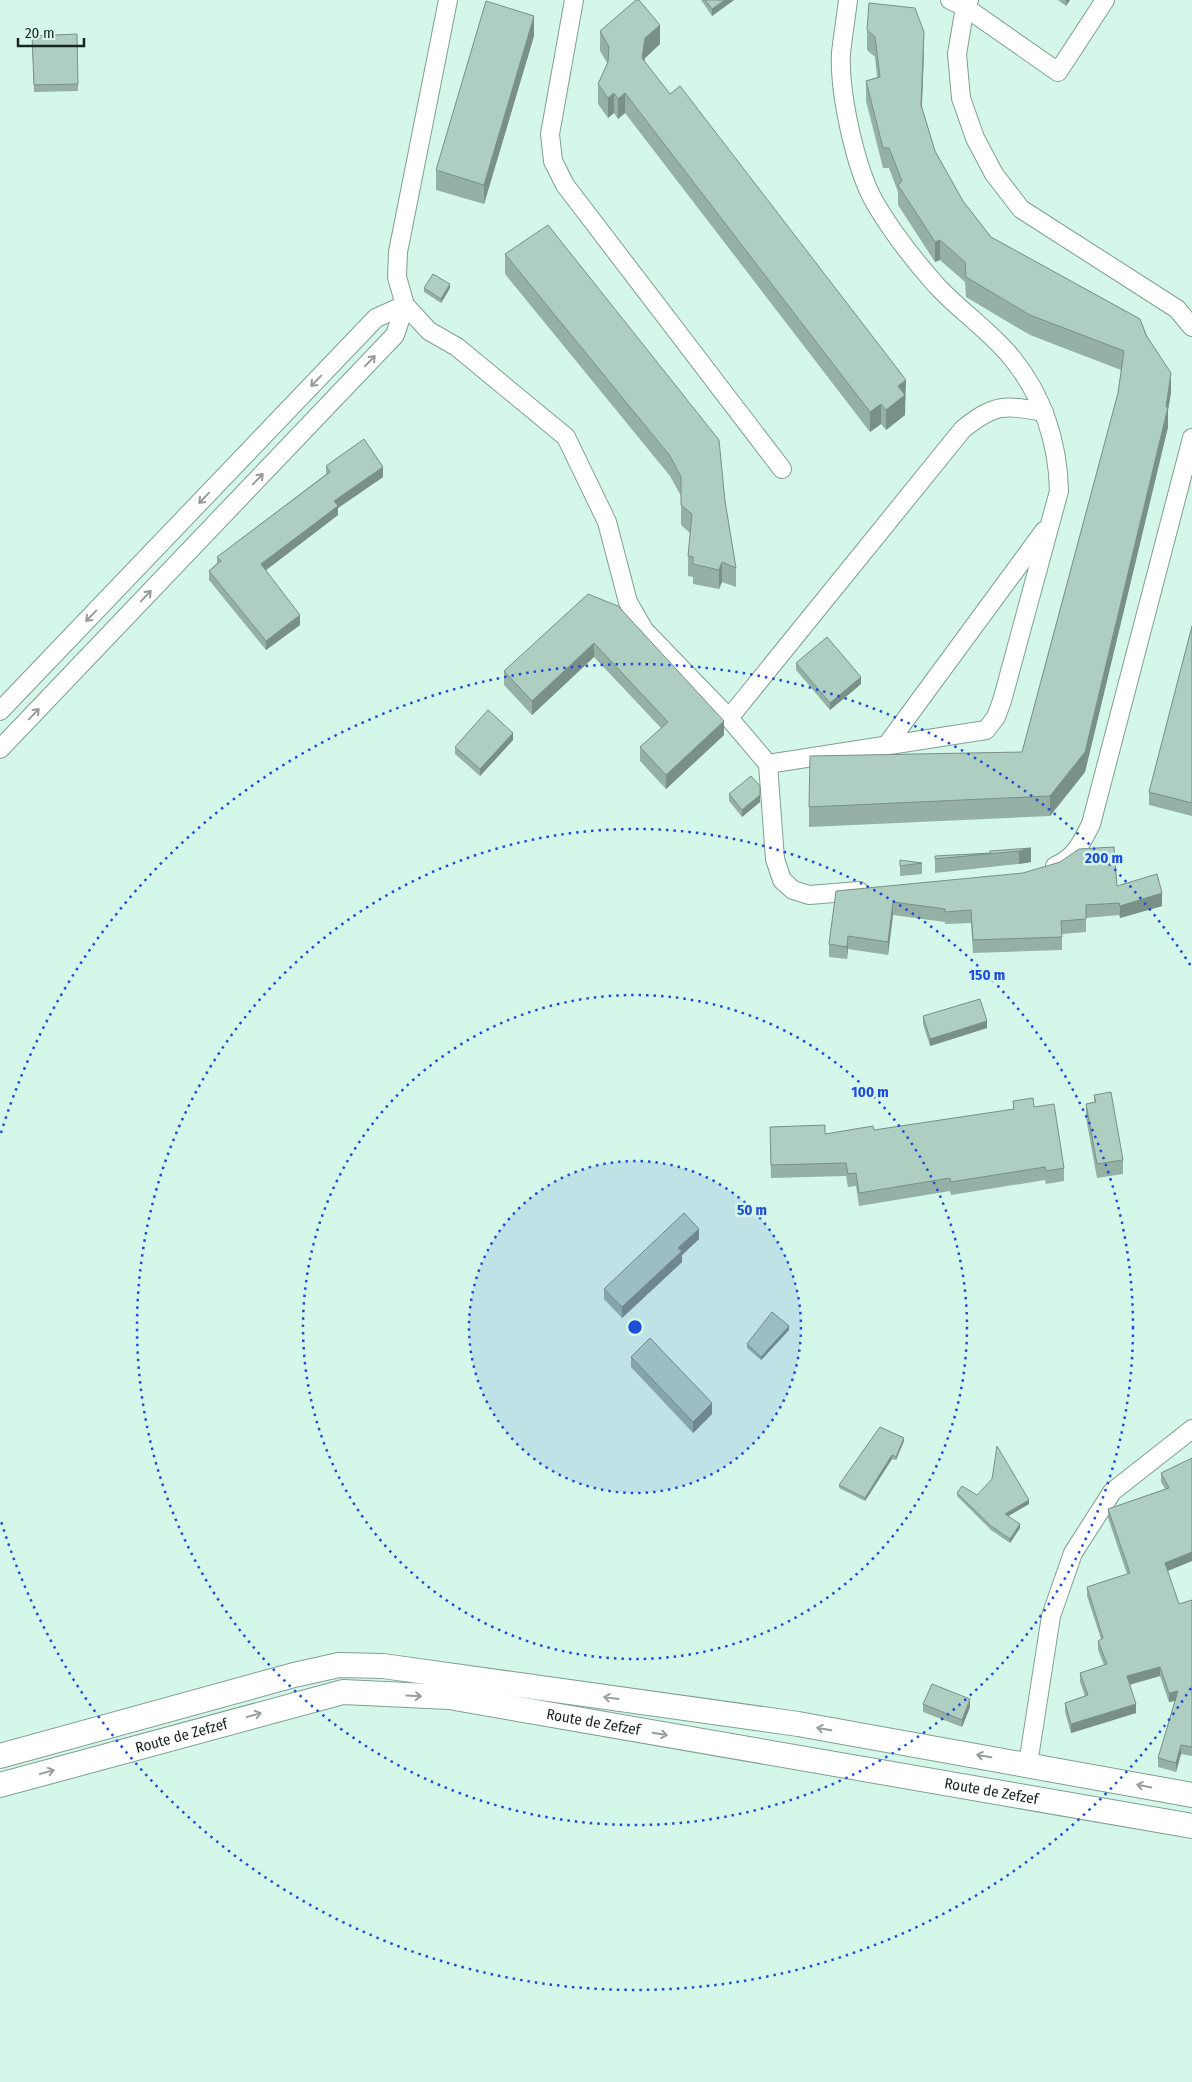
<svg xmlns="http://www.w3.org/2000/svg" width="1192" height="2082" font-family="'Fira Sans Condensed',sans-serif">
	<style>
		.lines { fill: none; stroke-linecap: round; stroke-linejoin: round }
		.minor-casing { stroke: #7f9f92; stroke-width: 20 }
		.secondary-casing { stroke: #7f9f92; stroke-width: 26 }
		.minor { stroke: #fff; stroke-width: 18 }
		.secondary { stroke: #fff; stroke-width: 24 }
		.wall { fill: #95b1a6 }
		.shaded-wall { fill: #799087 }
		.building { fill: #adcec1; stroke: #799087 }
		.oneway { stroke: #979d9b }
		.ring { fill: none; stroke: #1d4ed8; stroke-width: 2.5; stroke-dasharray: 2.5 5 }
		.labels { text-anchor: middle; stroke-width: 5; stroke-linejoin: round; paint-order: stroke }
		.street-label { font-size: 15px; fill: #182520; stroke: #d5f7ea }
		.centre { fill: #1d4ed8; stroke: #d5f7ea; stroke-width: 2.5 }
		.ring-label { font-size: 15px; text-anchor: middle; font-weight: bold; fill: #1d4ed8; stroke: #d5f7ea; stroke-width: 5; stroke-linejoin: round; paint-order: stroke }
	</style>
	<rect width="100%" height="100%" fill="#d5f7ea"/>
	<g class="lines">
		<defs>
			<g id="minor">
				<polyline points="448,0 398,252 397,277 405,305 429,331 457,347 566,437 607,522 628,602 644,630 729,718 768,764 775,859 782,880 793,890 809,895 859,891"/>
				<polyline points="574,0 550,134 553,161 565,185 782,469"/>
				<polyline points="950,0 965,7 1058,72 1105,0"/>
				<polyline points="969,0 965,7 957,54 961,98 975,138 994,174 1021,209 1177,309 1192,327"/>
				<polyline points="0,711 376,318 405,305"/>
				<path d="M729,718L963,429C996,403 1004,405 1044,412"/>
				<polyline points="886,746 1044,531"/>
				<polyline points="0,749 395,335 405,305"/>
				<path d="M768,764L986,730L996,717L1002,701L1059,491C1058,443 1043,396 1012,358C990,331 960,311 936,285C914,260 892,232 875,203C855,168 839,92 841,53C843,35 846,17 848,0"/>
				<path d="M1055,866C1075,858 1082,842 1091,824L1192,438"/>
				<polyline points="1028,1764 1051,1616 1073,1553 1112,1492 1192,1429"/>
			</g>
			<g id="secondary">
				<polyline points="0,1756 294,1675 339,1665 383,1666 798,1724 1192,1795"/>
				<path id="s1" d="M0,1785L343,1692L449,1697L1192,1826"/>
			</g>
		</defs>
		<use href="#minor" class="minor-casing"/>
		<use href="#secondary" class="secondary-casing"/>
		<use href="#minor" class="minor"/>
		<use href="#secondary" class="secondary"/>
	</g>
	<g class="wall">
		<polygon points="701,0 734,0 712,16"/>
		<polygon points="1058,0 1070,0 1066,6"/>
		<polygon points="867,30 924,51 922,107 935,151 963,201 991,237 1140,319 1171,392 1168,410 1168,427 1085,772 1050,816 809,827 809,807 1022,752 1118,393 1121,370 1030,335 966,297 965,282 940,260 935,262 898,205 898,192 889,168 883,168 866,101 866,81 877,77 875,57 867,50"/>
		<polygon points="600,31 660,44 645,58 644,62 906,400 905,400 905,415 886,430 881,424 870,432 625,113 618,119 614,113 608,118 598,104 598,84 608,64 600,51"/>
		<polygon points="32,36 78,84 78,91 34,92"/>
		<polygon points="534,36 484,204 436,190 436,170"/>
		<polygon points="505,254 725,501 736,568 736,587 722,582 719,589 693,584 693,577 688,576 688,556 690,533 681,525 681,496 670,476 505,274"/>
		<polygon points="424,288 450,288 441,303 424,292"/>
		<polygon points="326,466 383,477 338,508 338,515 266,570 300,625 266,650 209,580 209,571 217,563 217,557 326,474"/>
		<polygon points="618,606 724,735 666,789 640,761 640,747 661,728 594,657 532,715 504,685 504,671"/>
		<polygon points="1192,626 1192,816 1149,805 1149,792"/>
		<polygon points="796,663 861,684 830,710 796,670"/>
		<polygon points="513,740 480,776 455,754 455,747"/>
		<polygon points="729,794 760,802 742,817 729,801"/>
		<polygon points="1031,848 1031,862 1019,864 935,873 935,856 990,853"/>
		<polygon points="922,863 922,874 900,876 900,866"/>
		<polygon points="1117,886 1162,906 1120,918 1119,915 1086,918 1086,932 1062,934 1062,950 973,953 971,923 945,924 945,922 893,915 888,955 848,949 847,959 829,957 829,944 836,891"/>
		<polygon points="923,1016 987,1028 930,1046 923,1024"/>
		<polygon points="1094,1095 1123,1160 1123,1174 1097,1178 1086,1118 1086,1104 1094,1102"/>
		<polygon points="1013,1101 1034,1107 1064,1168 1064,1181 1046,1184 1045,1180 951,1195 950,1191 859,1206 856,1186 848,1187 846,1176 771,1178 770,1140 874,1130 1013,1110"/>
		<polygon points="699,1239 682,1255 682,1262 622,1318 604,1299 604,1289"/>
		<polygon points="789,1330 761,1360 747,1348 747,1344"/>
		<polygon points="631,1357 712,1414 693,1433 631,1367"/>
		<polygon points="904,1441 896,1460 892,1459 865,1501 839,1488 839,1485"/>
		<polygon points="1192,1458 1192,1561 1167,1571 1179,1604 1192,1600 1192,1756 1181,1754 1176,1772 1158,1767 1158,1758 1175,1701 1169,1702 1160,1676 1130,1685 1136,1713 1071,1733 1065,1712 1065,1703 1085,1696 1080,1682 1080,1673 1104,1665 1098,1650 1098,1641 1101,1639 1087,1596 1087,1587 1127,1574 1108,1518 1108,1509 1165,1489 1161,1482 1161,1473"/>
		<polygon points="957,1493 1029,1504 1008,1516 1020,1528 1010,1543 991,1530 957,1496"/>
		<polygon points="923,1704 970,1707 962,1727 923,1712"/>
	</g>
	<g class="shaded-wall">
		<polygon points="725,0 734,0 712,16 712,9"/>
		<polygon points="1066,0 1070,0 1066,6"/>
		<polygon points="534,16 534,36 484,204 484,185"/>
		<polygon points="660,25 660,44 645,58 642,78 642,58 645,38"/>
		<polygon points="924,32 924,51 921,125 921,105"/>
		<polygon points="614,93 614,113 608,118 608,98"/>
		<polygon points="625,93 625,113 618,119 618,99"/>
		<polygon points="940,240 940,260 935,262 935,242"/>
		<polygon points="450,284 450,288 441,303 441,299"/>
		<polygon points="1171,373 1171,392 1168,410 1168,427 1085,772 1050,816 1050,796 1166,407"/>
		<polygon points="906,380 905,415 886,430 886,410 898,386"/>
		<polygon points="881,404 881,424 870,432 870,412"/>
		<polygon points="383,467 383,477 338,508 338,515 261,574 261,564 334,501"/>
		<polygon points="722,562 722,582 719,589 719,570"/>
		<polygon points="300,615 300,625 266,650 266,641"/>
		<polygon points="594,643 594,657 532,715 532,701"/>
		<polygon points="861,677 861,684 830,710 830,703"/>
		<polygon points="724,721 724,735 666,789 666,775"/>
		<polygon points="513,733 513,740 480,776 480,769"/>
		<polygon points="760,795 760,802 742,817 742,810"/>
		<polygon points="1031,848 1031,862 1019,864 1019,851"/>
		<polygon points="1162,893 1162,906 1120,918 1120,906"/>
		<polygon points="893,902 893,915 888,955 888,942"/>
		<polygon points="848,936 848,949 847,959 847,947"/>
		<polygon points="987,1021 987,1028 930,1046 930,1039"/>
		<polygon points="699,1229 699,1239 682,1255 682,1262 622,1318 622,1307 678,1248"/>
		<polygon points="789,1326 789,1330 761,1360 761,1357"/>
		<polygon points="712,1403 712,1414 693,1433 693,1422"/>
		<polygon points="904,1438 904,1441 896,1460 896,1457"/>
		<polygon points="892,1455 892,1459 865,1501 865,1498"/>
		<polygon points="1029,1500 1029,1504 1005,1518 1005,1514"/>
		<polygon points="1020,1524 1020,1528 1010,1543 1010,1539"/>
		<polygon points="1192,1552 1192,1561 1165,1572 1165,1563"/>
		<polygon points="1160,1667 1160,1676 1127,1685 1127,1676"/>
		<polygon points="1178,1691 1178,1700 1169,1702 1169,1693"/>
		<polygon points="970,1699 970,1707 962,1727 962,1720"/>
		<polygon points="1136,1704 1136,1713 1071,1733 1071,1724"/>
		<polygon points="1181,1745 1181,1754 1176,1772 1176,1763"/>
	</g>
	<g class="building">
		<polygon points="636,0 639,0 660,25 645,38 642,58 670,94 680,86 906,380 898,386 905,395 886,410 881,404 870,412 625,93 618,99 614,93 608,98 598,84 608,62 609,47 600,31"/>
		<polygon points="705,0 725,0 712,9"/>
		<polygon points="486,1 534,16 484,185 436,170"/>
		<polygon points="869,3 915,8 924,32 921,105 935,151 963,201 991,237 1140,319 1146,335 1171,373 1166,407 1168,407 1085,752 1050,796 809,807 810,756 1022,752 1118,393 1124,351 1030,315 966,277 965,262 940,240 935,242 898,185 902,181 889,148 883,148 866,81 880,77 875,37 867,30"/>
		<polygon points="77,34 78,84 34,85 32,36"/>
		<polygon points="548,225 719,440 725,501 736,568 722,562 719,570 693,564 693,557 688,556 692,514 681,505 681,477 670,456 505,254"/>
		<polygon points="433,274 450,284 441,299 424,288"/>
		<polygon points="364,439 383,467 334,501 338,506 261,564 300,615 266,641 209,571 221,561 217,557 330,472 326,466"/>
		<polygon points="588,594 618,606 724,721 666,775 640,747 668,722 594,643 532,701 504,671"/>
		<polygon points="1192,626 1192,803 1149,792"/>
		<polygon points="827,637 861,677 830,703 796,663"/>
		<polygon points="488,710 513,733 480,769 455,747"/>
		<polygon points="751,776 760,786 760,795 742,810 729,794"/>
		<polygon points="1114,847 1117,886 1157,874 1162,893 1120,906 1119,903 1086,905 1086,919 1061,921 1062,937 973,940 971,910 945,912 945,909 893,902 888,942 848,936 847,947 829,944 836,891 1023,873 1060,862 1079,849"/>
		<polygon points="1031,848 1019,851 935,859 935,856 990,853 990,851"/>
		<polygon points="900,860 922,863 900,866"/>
		<polygon points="980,999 987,1021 930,1039 923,1016"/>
		<polygon points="1111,1092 1123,1160 1097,1164 1086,1104 1096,1102 1094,1095"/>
		<polygon points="1033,1098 1034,1107 1054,1104 1064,1168 1046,1171 1045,1167 951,1182 950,1178 859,1193 856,1173 848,1174 846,1163 771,1165 770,1127 825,1125 825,1134 873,1126 874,1130 1014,1109 1013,1101"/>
		<polygon points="684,1213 699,1229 678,1248 682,1251 622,1307 604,1289"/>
		<polygon points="772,1312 789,1326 761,1357 747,1344"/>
		<polygon points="650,1338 712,1403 693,1422 631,1357"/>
		<polygon points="880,1427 904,1438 896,1457 892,1455 865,1498 839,1485"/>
		<polygon points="997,1446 1029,1500 1005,1514 1020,1524 1010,1539 991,1526 957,1493 962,1486 977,1495 992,1479"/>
		<polygon points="1192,1458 1192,1552 1165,1563 1179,1604 1192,1600 1192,1747 1181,1745 1176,1763 1158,1758 1178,1691 1169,1693 1160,1667 1127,1676 1136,1704 1071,1724 1065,1703 1088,1695 1080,1673 1107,1664 1098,1641 1103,1638 1087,1587 1130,1573 1108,1509 1169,1488 1161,1473"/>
		<polygon points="932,1684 970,1699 962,1720 923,1704"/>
	</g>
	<defs><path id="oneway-shaft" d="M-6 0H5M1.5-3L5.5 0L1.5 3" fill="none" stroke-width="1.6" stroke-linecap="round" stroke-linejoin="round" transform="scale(1.25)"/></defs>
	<g class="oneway">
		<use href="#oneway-shaft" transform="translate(370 361) rotate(-46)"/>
		<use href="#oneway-shaft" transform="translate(316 381) rotate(134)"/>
		<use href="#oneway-shaft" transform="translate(258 479) rotate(-46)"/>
		<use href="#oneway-shaft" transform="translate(204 498) rotate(134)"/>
		<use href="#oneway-shaft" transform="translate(146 596) rotate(-46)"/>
		<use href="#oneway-shaft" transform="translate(91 616) rotate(134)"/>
		<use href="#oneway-shaft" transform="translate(34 714) rotate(-46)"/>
		<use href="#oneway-shaft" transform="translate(414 1696) rotate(3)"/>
		<use href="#oneway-shaft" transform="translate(611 1698) rotate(-172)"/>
		<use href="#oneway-shaft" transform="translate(254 1715) rotate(-15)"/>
		<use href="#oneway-shaft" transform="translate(824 1729) rotate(-170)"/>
		<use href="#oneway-shaft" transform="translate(660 1734) rotate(10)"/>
		<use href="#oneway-shaft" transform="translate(984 1756) rotate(-170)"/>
		<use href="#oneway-shaft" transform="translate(47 1772) rotate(-15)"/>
		<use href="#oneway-shaft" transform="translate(1144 1786) rotate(-169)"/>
	</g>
	<circle cx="635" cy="1327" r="166" fill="#1d4ed8" fill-opacity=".12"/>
	<g class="ring">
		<circle cx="635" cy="1327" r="166"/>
		<circle cx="635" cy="1327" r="332"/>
		<circle cx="635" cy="1327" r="498"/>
		<path d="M1191 1688A663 663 0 0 1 1 1521M1 1133A663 663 0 0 1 1191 966"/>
	</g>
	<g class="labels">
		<g class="street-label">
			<text dy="5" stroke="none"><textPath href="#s1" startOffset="608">Route de Zefzef</textPath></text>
			<text dy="5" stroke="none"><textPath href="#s1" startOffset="188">Route de Zefzef</textPath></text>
			<text dy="5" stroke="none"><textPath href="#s1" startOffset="1012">Route de Zefzef</textPath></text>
		</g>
	</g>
	<circle cx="635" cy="1327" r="8" class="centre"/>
	<g class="ring-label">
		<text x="1104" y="863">200 m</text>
		<text x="987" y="980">150 m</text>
		<text x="870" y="1097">100 m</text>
		<text x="752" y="1215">50 m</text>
	</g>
	<path d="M18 38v8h66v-8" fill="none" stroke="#182520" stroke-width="2.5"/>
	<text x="25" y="38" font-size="15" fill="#182520" stroke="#d5f7ea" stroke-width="4" paint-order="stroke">20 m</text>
</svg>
